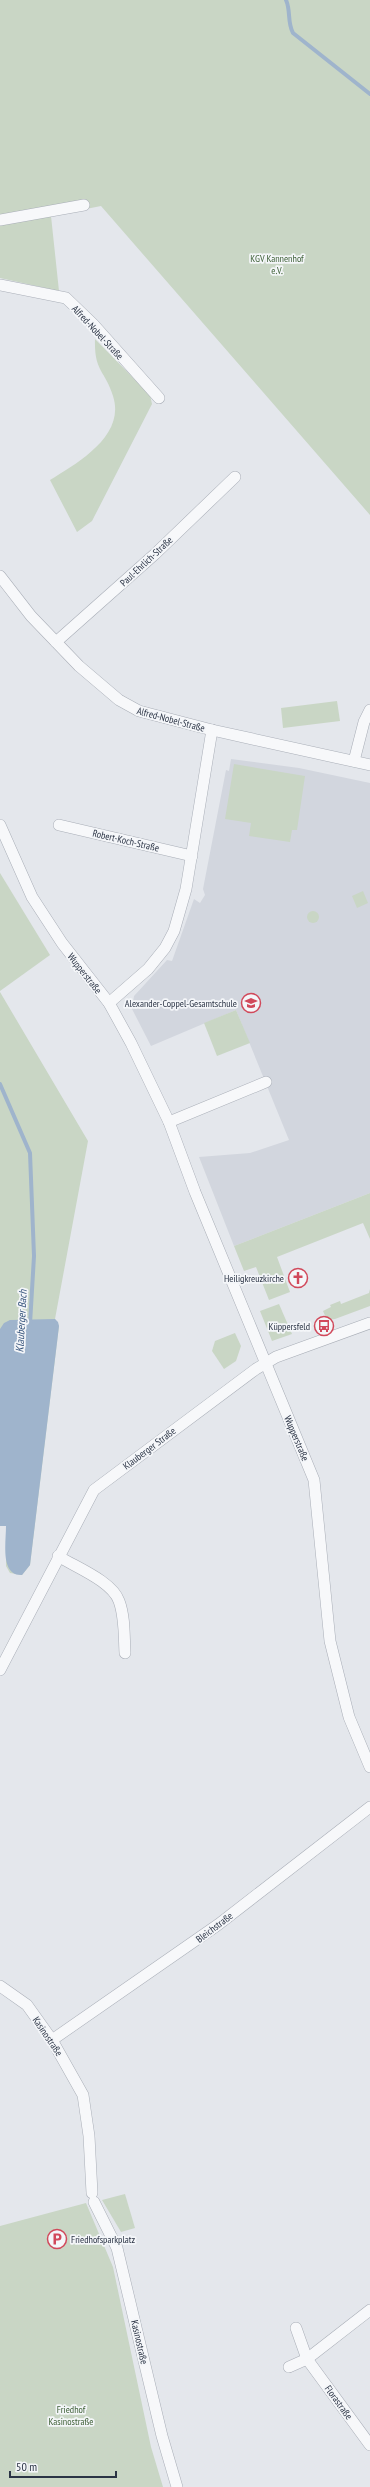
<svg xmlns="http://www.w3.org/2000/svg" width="370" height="2487" font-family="'PT Sans Narrow',sans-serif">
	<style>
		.built { fill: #d2d6de }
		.green { fill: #c9d6c5 }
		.water { fill: #9fb4cc }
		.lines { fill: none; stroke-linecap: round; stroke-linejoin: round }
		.stream { stroke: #9fb4cc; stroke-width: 4 }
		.minor-casing { stroke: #a9aeb7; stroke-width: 12 }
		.minor { stroke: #f7f8fa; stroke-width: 11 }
		.labels { text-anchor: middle; stroke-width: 3.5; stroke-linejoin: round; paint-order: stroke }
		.park-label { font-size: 10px; fill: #3f6138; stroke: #f4f6f9 }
		.street-label { font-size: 10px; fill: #2b3445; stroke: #f4f6f9 }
		.poi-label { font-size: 10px; fill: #2b3445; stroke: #f4f6f9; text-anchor: end }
		.water-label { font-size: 11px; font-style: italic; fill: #34527a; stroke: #f4f6f9 }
	</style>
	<rect width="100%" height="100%" fill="#e4e7ec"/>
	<polygon class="built" points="231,759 299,768 370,783 370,1193 234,1246 199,1157 250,1153 289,1140 236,1010 151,1046 132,1009 134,996 167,960 172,961 194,899 200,903 205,895 203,889 226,770 229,771"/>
	<g class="green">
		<polygon points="0,0 370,0 370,515 101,206 51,216 59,291 0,278"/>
		<path d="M95,339L150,395L152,404L92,521L77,532L50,480C77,463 126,436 113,396C105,370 94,372 95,339Z"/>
		<polygon points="337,701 340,721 283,728 281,708"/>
		<polygon points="234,764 305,776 297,830 292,830 290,842 249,836 251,823 225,819"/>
		<polygon points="0,873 50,955 0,991"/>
		<polygon points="363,891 368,903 357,908 352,896"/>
		<circle cx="313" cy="917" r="6"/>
		<polygon points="0,992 88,1141 55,1319 59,1326 30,1565 22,1575 10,1573 6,1566 6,1526 0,1526"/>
		<polygon points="236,1010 250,1043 217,1056 204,1023"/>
		<polygon points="370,1193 370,1239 363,1223 277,1257 290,1292 269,1300 256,1267 244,1271 234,1246"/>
		<polygon points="370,1289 370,1306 335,1319 327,1320 323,1311 331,1307 330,1305 340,1301 341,1304 369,1293"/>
		<polygon points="279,1304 292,1334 272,1341 260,1311"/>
		<polygon points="235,1333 241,1346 236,1361 224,1369 212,1351 215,1341"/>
		<polygon points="125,2194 135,2228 121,2232 102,2200"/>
		<polygon points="86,2203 113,2267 151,2447 163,2487 0,2487 0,2226"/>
	</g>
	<path class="water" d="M55,1319L58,1322L59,1326L30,1565L22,1575C0,1576 6,1543 6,1526H0V1329L4,1323L10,1320Z"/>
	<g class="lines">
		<g class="stream">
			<path d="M286,0C291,11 287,22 293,33L370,94"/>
			<polyline points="0,1084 30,1153 34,1256 30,1324"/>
		</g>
		<defs>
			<g id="minor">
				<polyline points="0,220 84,205"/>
				<polyline points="0,285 66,298 93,324 159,398"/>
				<polyline points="0,576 31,616 79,666 119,700 139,711 212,730 370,765"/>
				<polyline points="56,642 155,554 235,477"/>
				<polyline points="354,761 364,722 370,710"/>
				<polyline points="0,825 32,897 62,943 109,1003 131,1043 169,1122 195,1192 314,1480 330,1641 349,1717 370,1767"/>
				<polyline points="59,825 192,856"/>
				<polyline points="109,1003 148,969 165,948 174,931 186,889 212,730"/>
				<polyline points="169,1122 266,1082"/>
				<path d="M58,1556C75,1567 112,1581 119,1601C125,1617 124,1636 125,1653"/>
				<polyline points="0,1670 94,1490 256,1369 276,1357 370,1323"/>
				<polyline points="0,1986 27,2005 52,2040 83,2095 89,2136 92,2193"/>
				<polyline points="52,2040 219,1924 370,1807"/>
				<polyline points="94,2202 117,2248 162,2436 177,2487"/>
				<polyline points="296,2328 307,2359 370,2445"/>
				<polyline points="289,2367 307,2359 370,2310"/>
			</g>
		</defs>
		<use href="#minor" class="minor-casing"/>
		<use href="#minor" class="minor"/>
	</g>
	<defs>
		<symbol id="school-ring" viewBox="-11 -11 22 22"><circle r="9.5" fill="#f4f6f9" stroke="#d1495b" stroke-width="1.5"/><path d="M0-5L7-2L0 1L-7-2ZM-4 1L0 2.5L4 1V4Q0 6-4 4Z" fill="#d1495b"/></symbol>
		<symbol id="church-ring" viewBox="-11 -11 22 22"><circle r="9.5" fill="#f4f6f9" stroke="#d1495b" stroke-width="1.5"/><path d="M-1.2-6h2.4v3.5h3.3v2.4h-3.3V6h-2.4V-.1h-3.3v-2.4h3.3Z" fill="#d1495b"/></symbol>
		<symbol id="bus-ring" viewBox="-11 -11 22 22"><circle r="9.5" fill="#f4f6f9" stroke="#d1495b" stroke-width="1.5"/><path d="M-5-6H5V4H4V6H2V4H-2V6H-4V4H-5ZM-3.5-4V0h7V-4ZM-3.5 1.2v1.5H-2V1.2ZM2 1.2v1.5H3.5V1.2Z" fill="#d1495b"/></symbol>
		<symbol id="parking-ring" viewBox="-11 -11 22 22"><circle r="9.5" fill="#f4f6f9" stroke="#d1495b" stroke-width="1.5"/><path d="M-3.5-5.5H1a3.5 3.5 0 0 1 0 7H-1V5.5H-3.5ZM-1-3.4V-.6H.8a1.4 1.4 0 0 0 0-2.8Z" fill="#d1495b"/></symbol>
	</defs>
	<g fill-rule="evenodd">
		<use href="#school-ring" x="240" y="992" width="22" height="22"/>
		<use href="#church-ring" x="287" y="1267" width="22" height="22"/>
		<use href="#bus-ring" x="313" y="1315" width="22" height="22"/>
		<use href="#parking-ring" x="46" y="2228" width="22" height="22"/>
	</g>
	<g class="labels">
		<g class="park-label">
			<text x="277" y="262">KGV Kannenhof<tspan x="277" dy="12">e.V.</tspan></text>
			<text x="71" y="2413">Friedhof<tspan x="71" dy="12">Kasinostraße</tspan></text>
		</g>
		<g class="street-label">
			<text transform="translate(98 332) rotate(47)" y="4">Alfred-Nobel-Straße</text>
			<text transform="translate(146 561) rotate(-43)" y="4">Paul-Ehrlich-Straße</text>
			<text transform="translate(171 719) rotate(15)" y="4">Alfred-Nobel-Straße</text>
			<text transform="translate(126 840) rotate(13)" y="4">Robert-Koch-Straße</text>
			<text transform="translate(85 973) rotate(52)" y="4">Wupperstraße</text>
			<text transform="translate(297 1438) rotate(67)" y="4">Wupperstraße</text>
			<text transform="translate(149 1448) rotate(-37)" y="4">Klauberger Straße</text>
			<text transform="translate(214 1927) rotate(-37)" y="4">Bleichstraße</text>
			<text transform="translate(48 2036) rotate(56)" y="4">Kasinostraße</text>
			<text transform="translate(140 2342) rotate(77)" y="4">Kasinostraße</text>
			<text transform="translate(339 2402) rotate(54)" y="4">Florastraße</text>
		</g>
		<g class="poi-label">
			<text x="237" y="1007">Alexander-Coppel-Gesamtschule</text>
			<text x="284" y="1282">Heiligkreuzkirche</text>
			<text x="310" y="1330">Küppersfeld</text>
			<text x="71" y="2243" text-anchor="start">Friedhofsparkplatz</text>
		</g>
		<g class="water-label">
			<text transform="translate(21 1321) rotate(-87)" y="4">Klauberger Bach</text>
		</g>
	</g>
	<path d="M10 2471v6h106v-6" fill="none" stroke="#2b3445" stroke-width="2"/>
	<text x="16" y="2471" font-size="12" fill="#2b3445" stroke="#f4f6f9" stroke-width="3" paint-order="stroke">50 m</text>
</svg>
